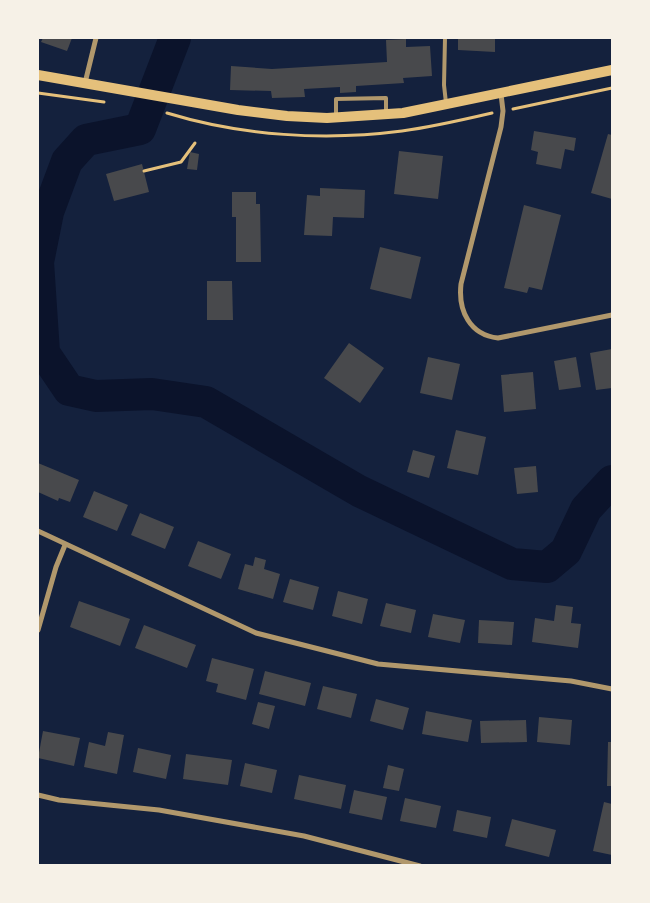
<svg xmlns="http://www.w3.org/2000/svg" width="650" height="903" font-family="Karla,sans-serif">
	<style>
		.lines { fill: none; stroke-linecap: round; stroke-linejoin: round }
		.river { stroke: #0b132b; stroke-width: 32 }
		.building { fill: #48494c }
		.path { stroke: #e5c07b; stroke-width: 3 }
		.service { stroke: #b1986c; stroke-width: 4 }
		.minor { stroke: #b1986c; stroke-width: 5 }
		.secondary { stroke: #e5c07b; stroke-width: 10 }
	</style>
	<rect width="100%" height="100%" fill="#14213d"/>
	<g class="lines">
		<polyline class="river" points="175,38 140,129 86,140 67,161 48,212 38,262 44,353 69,390 96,396 152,394 206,402 359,491 512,564 547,567 566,551 586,509 612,481"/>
	</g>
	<g class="building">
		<polygon points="43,38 72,38 67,51 41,42"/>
		<polygon points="458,38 495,38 495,52 458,50"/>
		<polygon points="406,39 406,47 430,46 432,76 403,78 404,83 356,86 356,92 340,93 340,87 304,89 305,97 272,98 271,91 230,90 231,66 272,69 387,62 386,40"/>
		<polygon points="534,131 576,138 574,151 565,149 561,169 536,164 538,152 531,150"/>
		<polygon points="608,134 612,135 612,199 591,193"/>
		<polygon points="399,151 443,156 438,199 394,194"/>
		<polygon points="190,152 199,154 197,170 187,169"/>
		<polygon points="142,164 149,192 114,201 106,174"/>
		<polygon points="320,188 365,190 364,218 333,217 332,236 304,235 307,195 320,196"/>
		<polygon points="232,192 256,192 256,204 260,204 261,262 236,262 236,217 232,217"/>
		<polygon points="524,205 561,215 542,290 529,287 527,293 504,288"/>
		<polygon points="380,247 421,257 411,299 370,289"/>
		<polygon points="207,281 232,281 233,320 207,320"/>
		<polygon points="349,343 384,368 360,403 324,378"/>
		<polygon points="612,349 612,388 596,390 590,353"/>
		<polygon points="428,357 460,364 452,400 420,393"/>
		<polygon points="576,357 581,387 559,390 554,361"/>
		<polygon points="533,372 536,409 504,412 501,375"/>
		<polygon points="456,430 486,437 478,475 447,468"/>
		<polygon points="413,450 435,456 429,478 407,472"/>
		<polygon points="38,463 79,480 70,502 59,498 58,501 38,492"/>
		<polygon points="536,466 538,492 517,494 514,468"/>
		<polygon points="94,491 128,505 117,531 83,517"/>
		<polygon points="140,513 174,527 165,549 131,535"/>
		<polygon points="198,541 231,554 221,579 188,566"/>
		<polygon points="255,557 266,560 264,569 280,574 273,599 238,589 245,564 253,566"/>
		<polygon points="290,579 319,587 313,610 283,602"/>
		<polygon points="338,591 368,599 362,624 332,616"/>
		<polygon points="79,601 130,619 120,646 70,627"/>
		<polygon points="386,603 416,610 411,633 380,626"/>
		<polygon points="556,605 573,607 571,623 581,624 578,648 532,642 535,618 554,621"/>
		<polygon points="433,614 465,620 460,643 428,637"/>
		<polygon points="479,620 514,622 512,645 478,643"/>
		<polygon points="144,625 196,645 187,668 135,648"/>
		<polygon points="212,658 254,669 246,700 216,692 218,684 206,681"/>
		<polygon points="265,671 311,683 305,706 259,694"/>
		<polygon points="323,686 357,694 351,718 317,709"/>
		<polygon points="376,699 409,708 403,730 370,721"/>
		<polygon points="258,702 275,706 269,729 252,724"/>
		<polygon points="426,711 472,720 468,742 422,734"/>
		<polygon points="539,717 572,720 570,745 537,742"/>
		<polygon points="526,720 527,742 481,743 480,721"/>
		<polygon points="43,731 80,738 74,766 38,758"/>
		<polygon points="108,732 124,735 117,774 84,767 89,742 105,746"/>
		<polygon points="608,742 612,742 612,786 607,786"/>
		<polygon points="138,748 171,755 166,779 133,772"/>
		<polygon points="186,754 232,760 228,785 183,779"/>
		<polygon points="245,763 277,770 272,793 240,786"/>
		<polygon points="388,765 404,769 399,791 383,788"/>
		<polygon points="299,775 346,785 341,809 294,799"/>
		<polygon points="354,790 387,797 382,820 349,813"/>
		<polygon points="405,798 441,806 436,828 400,821"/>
		<polygon points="604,802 612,804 612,855 593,851"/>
		<polygon points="457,810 491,817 487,838 453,831"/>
		<polygon points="512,819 556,830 549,857 505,846"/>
	</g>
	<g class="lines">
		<g class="path">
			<polyline points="38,93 104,102"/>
			<polyline points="513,109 612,88"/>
			<path d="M167,113C242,136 325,141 402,131C432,127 462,120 492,113"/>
			<polyline points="144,171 181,162 195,143"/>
		</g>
		<g class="service">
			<polyline points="445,38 444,85 446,103"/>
			<polyline points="336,115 336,99 386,98 386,112"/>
		</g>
		<g class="minor">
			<polyline points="85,83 96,38"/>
			<path d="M501,94L503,111L501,127L461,284C458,311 470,335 498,338L612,315"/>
			<polyline points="38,531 256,633 378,664 571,681 612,689"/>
			<polyline points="38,630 56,567 65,545"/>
			<polyline points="38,795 59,800 159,810 304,836 420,866"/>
		</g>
		<polyline class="secondary" points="38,75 238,110 287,116 327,118 403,113 612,70"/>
	</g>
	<rect width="650" height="903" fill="none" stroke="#f6f1e7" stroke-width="78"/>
</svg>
